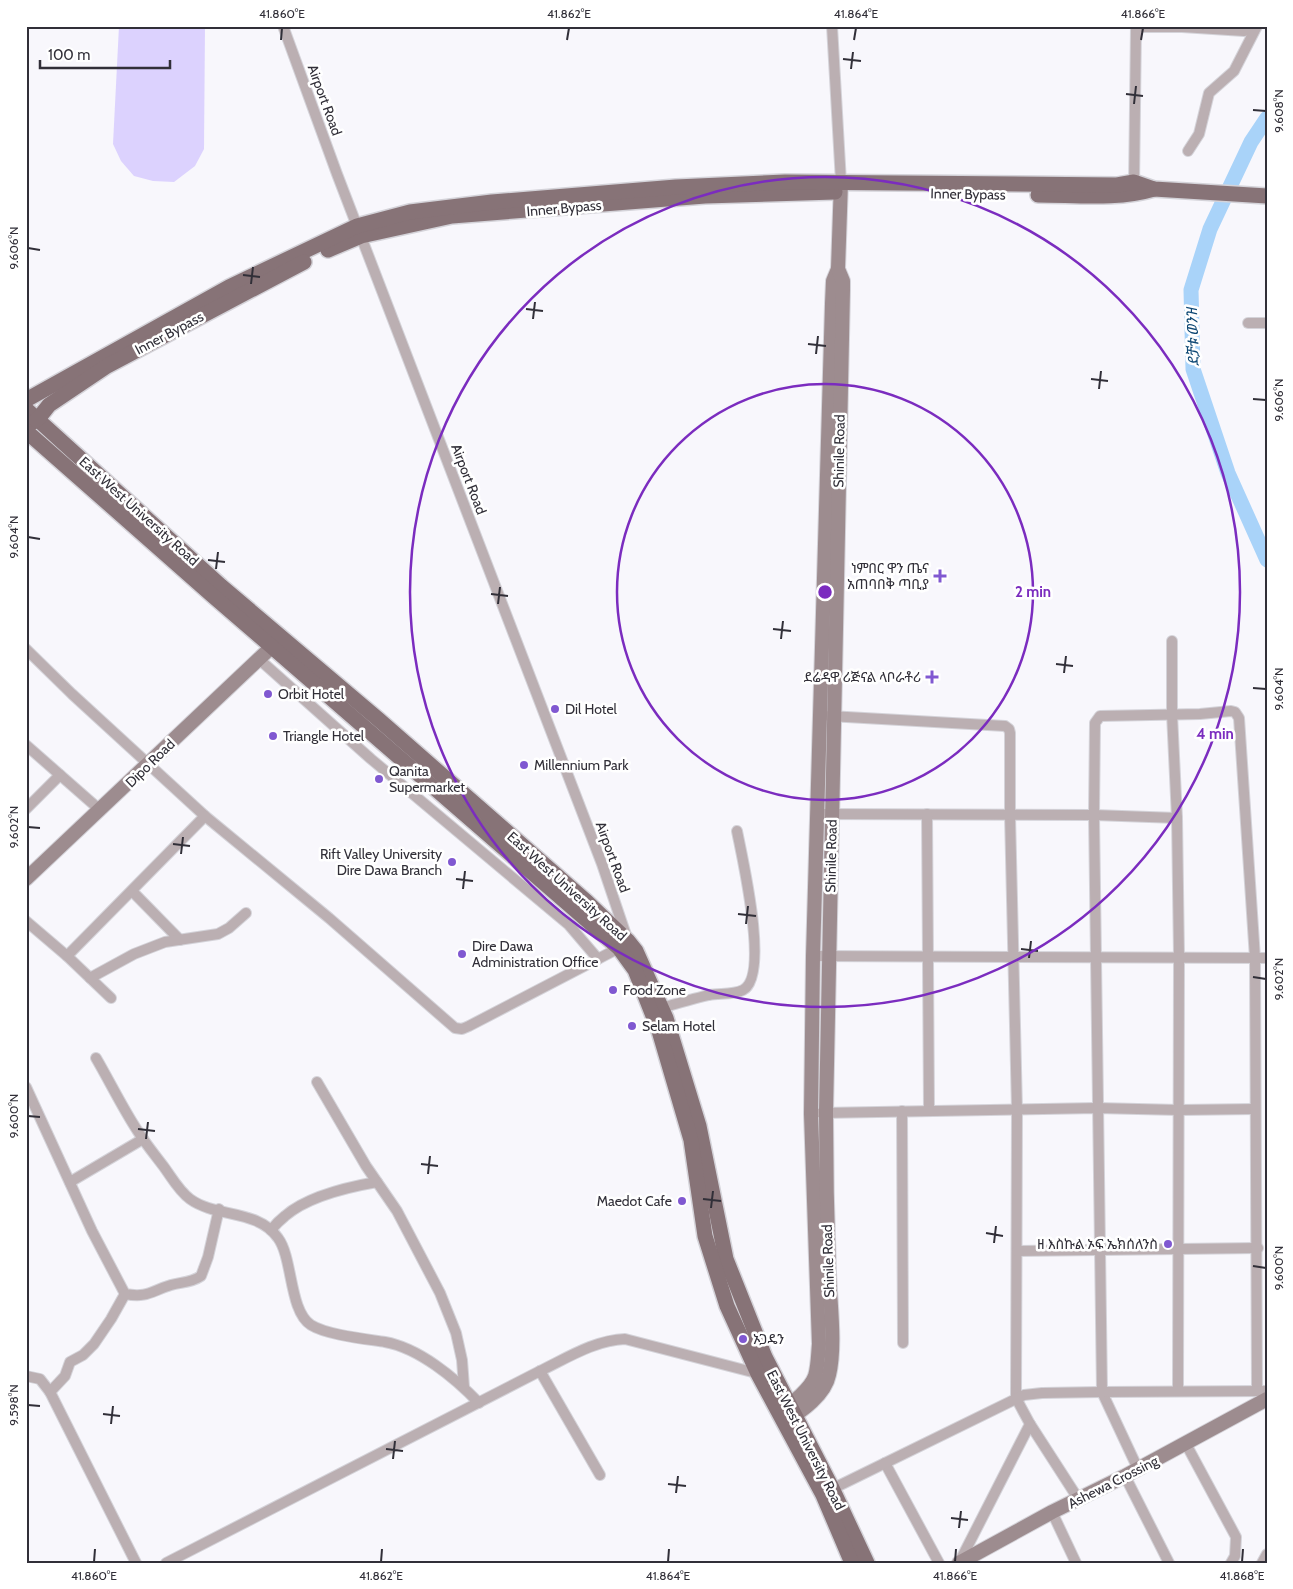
<svg xmlns="http://www.w3.org/2000/svg" width="1293" height="1589" font-family="Cabin,'Noto Sans Ethiopic',sans-serif">
	<style>
		.grass { fill: #dcd2fe }
		.lines { fill: none; stroke-linecap: round; stroke-linejoin: round }
		.river { stroke: #a9d3f9; stroke-width: 15 }
		.street-casing { stroke: #d4d3d9; stroke-width: 12 }
		.secondary-casing { stroke: #d4d3d9; stroke-width: 16 }
		.primary-casing { stroke: #d4d3d9; stroke-width: 18 }
		.street { stroke: #bbafb2; stroke-width: 10 }
		.secondary { stroke: #9d8c8f; stroke-width: 14 }
		.primary { stroke: #877377; stroke-width: 15 }
		.ticks { fill: none; stroke: #312f38; stroke-width: 2 }
		.ring { fill: none; stroke: #7b2cbf; stroke-width: 2.5 }
		.poi-dot { fill: #8058d1; stroke: #fff; stroke-width: 2 }
		.labels { text-anchor: middle; stroke-width: 5; stroke-linejoin: round; paint-order: stroke }
		.street-label { font-size: 14px; fill: #312f38; stroke: #fff }
		.poi-label { font-size: 14px; fill: #312f38; stroke: #fff; text-anchor: start }
		.water-label { font-size: 15px; font-style: italic; fill: #0e4874; stroke: #fff }
		.centre { fill: #7b2cbf; stroke: #fff; stroke-width: 2.5 }
		.ring-label { font-size: 15px; text-anchor: middle; font-weight: bold; fill: #7b2cbf; stroke: #fff; stroke-width: 5; stroke-linejoin: round; paint-order: stroke }
		.neatline { fill: none; stroke: #312f38; stroke-width: 2 }
		.ticks-label { font-size: 12px; text-anchor: middle; fill: #312f38 }
	</style>
	<rect width="100%" height="100%" fill="#f8f7fc"/>
	<polygon class="grass" points="119,26 205,26 204,149 195,166 174,182 153,181 134,176 121,161 113,144"/>
	<g class="lines">
		<polyline class="river" points="1267,118 1251,142 1210,229 1191,290 1193,369 1228,473 1267,560"/>
		<defs>
			<g id="street">
				<polyline points="832,26 841,182"/>
				<polyline points="1136,27 1182,27 1244,31 1257,26"/>
				<polyline points="1188,151 1199,134 1209,93 1234,71 1257,26"/>
				<polyline points="1134,187 1136,26"/>
				<polyline points="1248,323 1267,323"/>
				<polyline points="1172,641 1172,714 1177,818 1179,957 1178,1391"/>
				<polyline points="26,649 72,694 205,816 329,918 455,1028 462,1029 469,1026 619,948 628,941 602,864 337,174 283,26"/>
				<polyline points="260,660 371,759 569,925 598,959"/>
				<polyline points="829,716 1005,726 1009,729 1010,733 1010,815 1017,1110 1016,1398 1030,1424 959,1563"/>
				<polyline points="26,745 100,810"/>
				<polyline points="26,809 60,775"/>
				<polyline points="816,814 1094,815 1177,818"/>
				<polyline points="927,814 929,1110"/>
				<polyline points="132,891 180,940"/>
				<polyline points="26,921 67,956 111,998"/>
				<polyline points="67,956 205,816"/>
				<polyline points="813,956 1267,958"/>
				<polyline points="90,978 134,954 165,942 218,934 229,928 246,913"/>
				<path d="M658,1009C675,1004 692,999 709,995C720,993 733,995 743,990C770,976 742,857 737,831"/>
				<path d="M96,1058C110,1082 122,1107 137,1130C145,1143 155,1155 164,1167C172,1178 179,1191 190,1199C216,1218 258,1209 278,1238C293,1258 289,1311 311,1325C327,1335 366,1339 385,1342C419,1348 455,1378 479,1403"/>
				<polyline points="317,1082 366,1166 397,1211 440,1293 456,1333 462,1360 464,1387"/>
				<path d="M26,1087L92,1231L125,1294C148,1298 151,1291 171,1285C181,1282 191,1283 201,1276L208,1257L219,1209"/>
				<polyline points="902,1111 903,1343"/>
				<polyline points="821,1113 1097,1108 1179,1110 1255,1109"/>
				<polyline points="70,1182 143,1139"/>
				<path d="M271,1230C275,1225 280,1220 285,1216C308,1196 348,1187 377,1182"/>
				<polyline points="1017,1251 1258,1248"/>
				<polyline points="540,1371 600,1475"/>
				<polyline points="26,1376 40,1379 50,1392 136,1563"/>
				<polyline points="50,1392 65,1376 70,1362 83,1355 94,1344 111,1319 125,1294"/>
				<polyline points="1030,1424 1079,1500"/>
				<polyline points="1186,1444 1236,1537 1235,1556 1231,1563"/>
				<polyline points="885,1463 939,1563"/>
				<polyline points="1138,1469 1102,1392 1094,815 1095,723 1100,716 1200,714 1231,711 1235,712 1239,718 1255,958 1257,1390"/>
				<polyline points="1125,1476 1169,1563"/>
				<polyline points="828,1491 1024,1395 1042,1393 1102,1392 1267,1391"/>
				<polyline points="1052,1512 1076,1563"/>
				<path d="M166,1563L540,1371C567,1358 595,1340 625,1339L760,1374"/>
				<polyline points="1262,1563 1267,1554"/>
			</g>
			<g id="secondary">
				<polyline points="26,879 280,639"/>
				<path d="M781,1410C792,1404 811,1388 815,1376C818,1367 818,1354 819,1344L811,1114L813,956L832,304L833,281L838,269"/>
				<path d="M786,1421C802,1411 825,1395 829,1375C836,1345 830,1303 829,1272C827,1219 826,1166 826,1112L843,290V281L838,269L841,182"/>
				<polyline points="959,1563 1052,1512 1125,1476 1267,1399"/>
			</g>
			<g id="primary">
				<path d="M1038,195C1076,195 1117,200 1154,189"/>
				<polyline points="328,250 361,236 452,216 705,196 835,192"/>
				<polyline points="26,400 229,287 357,226 410,212 492,202 676,187 785,182 1117,185 1134,182 1154,189 1267,196"/>
				<polyline points="26,409 221,586 378,719 587,902 628,941 636,951 666,1018 699,1126 726,1259 765,1357 832,1488 867,1563"/>
				<polyline points="30,424 38,419 49,405 107,366 304,262"/>
				<polyline points="26,431 212,595 619,948 635,970 659,1031 691,1140 705,1236 727,1306 758,1374 823,1495 852,1563"/>
			</g>
		</defs>
		<use href="#street" class="street-casing"/>
		<use href="#secondary" class="secondary-casing"/>
		<use href="#primary" class="primary-casing"/>
		<use href="#street" class="street"/>
		<use href="#secondary" class="secondary"/>
		<use href="#primary" class="primary"/>
	</g>
	<path class="ticks" d="M281,40L282,28M567,40L569,28M854,40L856,28M1141,40L1143,28M843,59L861,61M851,69L853,52M1126,94L1143,96M1134,104L1136,86M1253,110L1266,111M28,248L40,250M243,275L260,277M251,284L253,267M526,309L543,311M533,319L535,302M808,344L826,346M816,354L818,336M1091,379L1108,381M1099,389L1101,371M1253,399L1266,400M28,537L40,539M208,560L225,562M216,569L218,552M491,594L508,596M498,604L500,587M773,629L791,631M781,639L783,621M1056,664L1073,666M1064,673L1066,656M1253,688L1266,689M28,827L40,828M173,844L190,846M181,854L183,837M456,879L473,881M463,889L465,871M738,914L756,916M746,924L748,906M1021,949L1038,951M1029,958L1031,941M1253,977L1266,979M28,1116L40,1117M138,1129L155,1131M146,1139L148,1122M421,1164L438,1166M428,1174L430,1156M703,1199L721,1201M711,1208L713,1191M986,1233L1003,1236M994,1243L996,1226M1253,1266L1266,1268M28,1405L40,1406M103,1414L120,1416M111,1424L113,1406M386,1449L403,1451M393,1459L395,1441M668,1484L686,1486M676,1493L678,1476M951,1518L968,1520M959,1528L961,1511M94,1562L95,1549M381,1562L382,1549M668,1562L669,1549M955,1562L956,1549M1242,1562L1243,1549"/>
	<g class="ring">
		<circle cx="825" cy="592" r="208"/>
		<circle cx="825" cy="592" r="415"/>
	</g>
	<g class="poi-dot">
		<path d="M937.5 568.5h5v5h5v5h-5v5h-5v-5h-5v-5h5z"/>
		<path d="M929.5 669.5h5v5h5v5h-5v5h-5v-5h-5v-5h5z"/>
		<circle cx="268" cy="694" r="5"/>
		<circle cx="555" cy="709" r="5"/>
		<circle cx="273" cy="736" r="5"/>
		<circle cx="524" cy="765" r="5"/>
		<circle cx="379" cy="779" r="5"/>
		<circle cx="452" cy="862" r="5"/>
		<circle cx="462" cy="954" r="5"/>
		<circle cx="613" cy="990" r="5"/>
		<circle cx="632" cy="1026" r="5"/>
		<circle cx="682" cy="1201" r="5"/>
		<circle cx="1168" cy="1244" r="5"/>
		<circle cx="743" cy="1339" r="5"/>
	</g>
	<g class="labels">
		<g class="street-label">
			<text transform="translate(325 100) rotate(70)" y="5">Airport Road</text>
			<text transform="translate(968 194) rotate(1)" y="5">Inner Bypass</text>
			<text transform="translate(564 208) rotate(-5)" y="5">Inner Bypass</text>
			<text transform="translate(169 333) rotate(-28)" y="5">Inner Bypass</text>
			<text transform="translate(839 451) rotate(-89)" y="5">Shinile Road</text>
			<text transform="translate(469 479) rotate(69)" y="5">Airport Road</text>
			<text transform="translate(139 511) rotate(42)" y="5">East West University Road</text>
			<text transform="translate(150 763) rotate(-44)" y="5">Dipo Road</text>
			<text transform="translate(831 856) rotate(-89)" y="5">Shinile Road</text>
			<text transform="translate(613 857) rotate(70)" y="5">Airport Road</text>
			<text transform="translate(567 886) rotate(42)" y="5">East West University Road</text>
			<text transform="translate(828 1261) rotate(-92)" y="5">Shinile Road</text>
			<text transform="translate(806 1440) rotate(63)" y="5">East West University Road</text>
			<text transform="translate(1113 1482) rotate(-27)" y="5">Ashewa Crossing</text>
		</g>
		<g class="poi-label">
			<text x="929" y="573" text-anchor="end">ነምበር ዋን ጤና<tspan x="929" dy="16">አጠባበቅ ጣቢያ</tspan></text>
			<text x="921" y="682" text-anchor="end">ደሬዳዋ ሪጅናል ላቦራቶሪ</text>
			<text x="278" y="699">Orbit Hotel</text>
			<text x="565" y="714">Dil Hotel</text>
			<text x="283" y="741">Triangle Hotel</text>
			<text x="534" y="770">Millennium Park</text>
			<text x="389" y="776">Qanita<tspan x="389" dy="16">Supermarket</tspan></text>
			<text x="442" y="859" text-anchor="end">Rift Valley University<tspan x="442" dy="16">Dire Dawa Branch</tspan></text>
			<text x="472" y="951">Dire Dawa<tspan x="472" dy="16">Administration Office</tspan></text>
			<text x="623" y="995">Food Zone</text>
			<text x="642" y="1031">Selam Hotel</text>
			<text x="672" y="1206" text-anchor="end">Maedot Cafe</text>
			<text x="1158" y="1249" text-anchor="end">ዘ እስኩል ኦፍ ኤክሰለንስ</text>
			<text x="753" y="1344">ኦጋዴን</text>
		</g>
		<g class="water-label">
			<text transform="translate(1193 337) rotate(-92)" y="5">ደቻቱ ወንዝ</text>
		</g>
	</g>
	<circle cx="825" cy="592" r="8" class="centre"/>
	<g class="ring-label">
		<text x="1033" y="597">2 min</text>
		<text x="1215" y="739">4 min</text>
	</g>
	<rect width="1293" height="1589" fill="none" stroke="#ffffff" stroke-width="55"/>
	<path d="M40 60v8h130v-8" fill="none" stroke="#312f38" stroke-width="2.5"/>
	<text x="48" y="60" font-size="15" fill="#312f38" stroke="#ffffff" stroke-width="4" paint-order="stroke">100 m</text>
	<rect x="28" y="28" width="1238" height="1534" class="neatline"/>
	<g class="ticks-label">
		<text x="282" y="18">41.860°E</text>
		<text x="569" y="18">41.862°E</text>
		<text x="856" y="18">41.864°E</text>
		<text x="1143" y="18">41.866°E</text>
		<text transform="translate(1279 111) rotate(-90)" y="4">9.608°N</text>
		<text transform="translate(14 248) rotate(-90)" y="4">9.606°N</text>
		<text transform="translate(1279 400) rotate(-90)" y="4">9.606°N</text>
		<text transform="translate(14 537) rotate(-90)" y="4">9.604°N</text>
		<text transform="translate(1279 689) rotate(-90)" y="4">9.604°N</text>
		<text transform="translate(14 827) rotate(-90)" y="4">9.602°N</text>
		<text transform="translate(1279 979) rotate(-90)" y="4">9.602°N</text>
		<text transform="translate(14 1116) rotate(-90)" y="4">9.600°N</text>
		<text transform="translate(1279 1268) rotate(-90)" y="4">9.600°N</text>
		<text transform="translate(14 1405) rotate(-90)" y="4">9.598°N</text>
		<text x="94" y="1580">41.860°E</text>
		<text x="381" y="1580">41.862°E</text>
		<text x="668" y="1580">41.864°E</text>
		<text x="955" y="1580">41.866°E</text>
		<text x="1242" y="1580">41.868°E</text>
	</g>
</svg>
